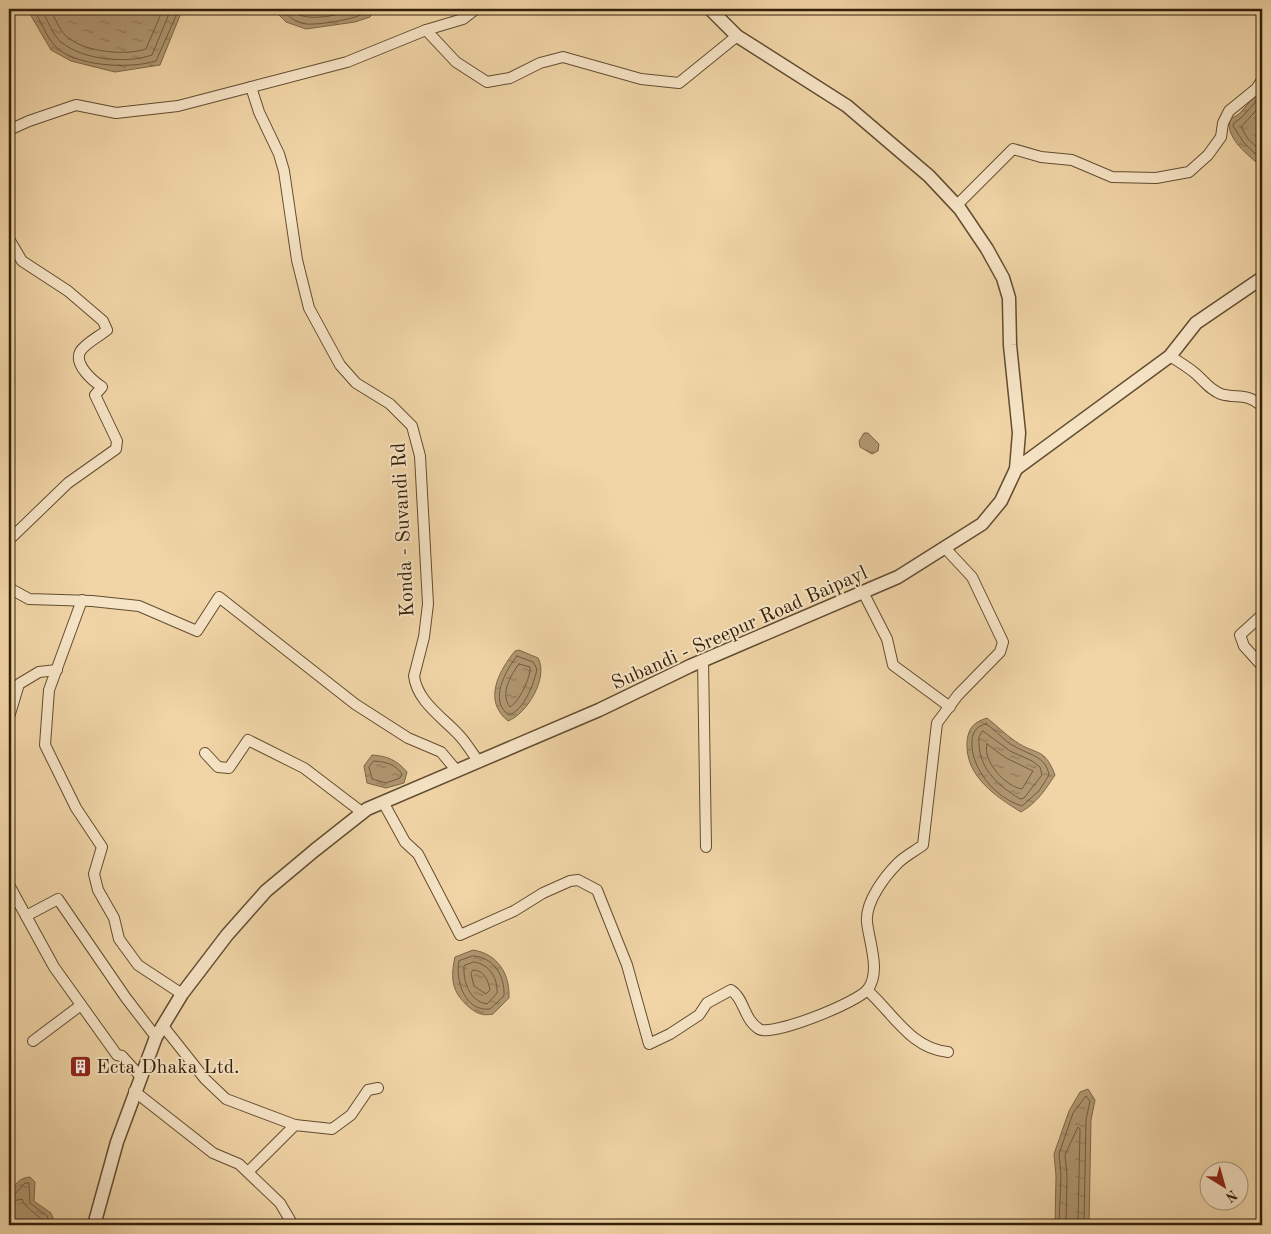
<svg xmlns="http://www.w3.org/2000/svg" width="1271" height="1234" font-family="'Old Standard TT',serif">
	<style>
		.water { fill: url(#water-ripples); stroke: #7e6747 }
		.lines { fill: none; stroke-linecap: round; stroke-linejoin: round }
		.shore { stroke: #725c3d; stroke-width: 1 }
		.minor-casing { stroke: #624d30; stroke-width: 12 }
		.tertiary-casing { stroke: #624d30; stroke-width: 15 }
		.minor { stroke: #f6e4c6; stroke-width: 10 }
		.tertiary { stroke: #f6e4c6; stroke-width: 12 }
		.labels { text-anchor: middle; stroke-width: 4; stroke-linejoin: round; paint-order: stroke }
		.street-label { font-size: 20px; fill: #332009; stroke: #f6e4c6 }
		.poi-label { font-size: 20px; fill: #332009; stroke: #f6e4c6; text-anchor: start }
	</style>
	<defs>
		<pattern id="water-ripples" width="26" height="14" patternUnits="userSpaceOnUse" patternTransform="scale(1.25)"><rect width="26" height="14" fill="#b09771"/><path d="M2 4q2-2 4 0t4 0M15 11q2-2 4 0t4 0" fill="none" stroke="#907b5b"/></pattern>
	</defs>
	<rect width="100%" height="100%" fill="#f1d5a7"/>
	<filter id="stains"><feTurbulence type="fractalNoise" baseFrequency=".004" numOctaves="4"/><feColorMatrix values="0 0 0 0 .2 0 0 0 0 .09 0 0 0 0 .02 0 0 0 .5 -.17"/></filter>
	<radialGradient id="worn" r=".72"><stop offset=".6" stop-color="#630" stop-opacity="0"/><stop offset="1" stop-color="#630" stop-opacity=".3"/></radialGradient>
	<g class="water">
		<polygon points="27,9 186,9 181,13 160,65 115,72 71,61 51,50"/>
		<polygon points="273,9 377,9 370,17 355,22 306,29 286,22"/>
		<path d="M1262,88V167C1248,155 1227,140 1229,120L1239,114Z"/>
		<polygon points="864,433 868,433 879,444 878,451 872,454 860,447 859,441"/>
		<path d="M519,650L538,658C549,677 527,714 508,721C483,701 498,672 515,651Z"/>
		<path d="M987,718C996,725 1005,734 1015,741C1036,756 1044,746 1055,775C1045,790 1037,803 1021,812C995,796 965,776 967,742C968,728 974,722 987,718Z"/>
		<path d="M372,755C387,756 397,760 407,772L404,783L386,788L367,783L364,766Z"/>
		<path d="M473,950C498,954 510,974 509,998L493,1014C483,1016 478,1014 470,1008C452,993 450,979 455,957Z"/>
		<polygon points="1088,1089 1095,1100 1091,1120 1089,1225 1055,1225 1056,1176 1054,1154 1069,1111 1080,1092"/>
		<path d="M30,1177L35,1182L34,1201L51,1213L56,1225H10C3,1209 9,1178 30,1177Z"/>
	</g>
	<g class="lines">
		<g class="shore">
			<path d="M33,9C40,19 47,38 55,46C75,67 130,69 156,61L179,9"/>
			<path d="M41,9C47,18 53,36 61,42C83,60 126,64 152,55L171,9"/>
			<path d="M50,9C55,17 59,30 66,36C83,52 125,56 146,49L163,9"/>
			<path d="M281,9C288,16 296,23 307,24C320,25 362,19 371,9"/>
			<path d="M289,9C305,25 341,14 359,9"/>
			<polyline points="1262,95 1242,117 1234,123 1233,126 1244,143 1262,160"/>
			<polyline points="1262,104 1241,127 1248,139 1262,152"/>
			<path d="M517,656L533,662L537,669C534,684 524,710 509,715C488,701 506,670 517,656Z"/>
			<path d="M519,664L530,667C531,677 519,702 510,707C500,694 510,676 519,664Z"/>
			<path d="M986,724C996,730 1004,741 1014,746C1029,755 1046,756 1049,775L1039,791L1022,806C995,798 970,768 972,740C973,731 977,726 986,724Z"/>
			<path d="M983,731L1010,751L1032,761L1040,767L1042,775L1024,798L1020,799C996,784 977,767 979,737Z"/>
			<path d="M987,744L1006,758L1033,771L1022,789C1006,787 982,761 987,744Z"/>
			<path d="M374,761C386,762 395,764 402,774L400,778L386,783L372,779L369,767Z"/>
			<path d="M473,956C494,957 505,976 504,996L490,1009C465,1012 455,981 459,961Z"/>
			<path d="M474,962C490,964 498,979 497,993L487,1004C469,1001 463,981 464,966Z"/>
			<path d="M473,970C484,970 488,980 490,990L486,994L474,986L471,974Z"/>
			<polyline points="9,1196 14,1195 25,1183 29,1183 30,1203 47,1216 51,1225"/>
			<path d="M9,1202L22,1199C27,1212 41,1214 45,1225"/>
			<polyline points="1059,1225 1061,1176 1059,1154 1073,1113 1086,1096 1090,1101 1086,1120 1084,1225"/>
			<polyline points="1066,1225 1067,1176 1065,1155 1078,1127 1080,1129 1078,1225"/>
		</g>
		<defs>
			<g id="minor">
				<polyline points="426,30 456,62 487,82 510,78 540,63 563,57 641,79 679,83 737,36"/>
				<path d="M251,87L259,112L279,154L284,171L297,260L309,308L340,365L356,383L390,404L412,426L420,456L428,604L424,637L414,676C417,701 442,717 458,734C466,742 472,753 479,762"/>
				<polyline points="9,130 29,121 76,105 116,113 178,106 251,87 347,62 426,30 463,19 476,9"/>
				<polyline points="957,205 1013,149 1041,157 1072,160 1112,177 1156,178 1189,172 1208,155 1221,137 1223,123 1229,111 1256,89 1262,80"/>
				<path d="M9,239L22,261L68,291L103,321L107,330C100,336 84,344 80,352C74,365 93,381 102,387L95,395L117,441L116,449L68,483L9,540"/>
				<path d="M1170,356C1179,362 1188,367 1196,374C1205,382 1210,390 1221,394C1237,399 1246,392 1262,406"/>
				<polyline points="9,588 29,599 92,601 139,606 197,631 219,597 355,704 408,738 441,752 457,771"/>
				<polyline points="863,592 887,639 893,665 950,707"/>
				<polyline points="82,600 49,690 45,745 76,808 102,847 94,874 98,890 114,918 119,939 138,965 182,994"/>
				<polyline points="1262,615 1240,635 1244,646 1262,666"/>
				<polyline points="703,660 706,847"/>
				<polyline points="9,717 19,684 39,672 57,670"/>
				<polyline points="205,753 218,767 229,768 248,740 304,768 363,813"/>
				<path d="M383,802L405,842L418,854L460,935L514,911L543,893L570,881L578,880L597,890L627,965L649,1044L670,1034L699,1015L707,1003L731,990C744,998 744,1020 759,1029C772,1037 859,1002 868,989C881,971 869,942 867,922C865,902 885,876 898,863C905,856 915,851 923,845L937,723L958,695L1000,652L1003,642L972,577L945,548"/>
				<polyline points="9,885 54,967 117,1055 122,1056 141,1077"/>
				<polyline points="26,916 58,899 126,998 156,1037"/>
				<path d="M867,990C893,1013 911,1049 948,1052"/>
				<polyline points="163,1026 205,1079 226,1099 295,1125"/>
				<polyline points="33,1041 81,1005"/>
				<polyline points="134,1091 213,1153 239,1164 280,1203 293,1225"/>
				<polyline points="248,1172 295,1125 332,1129 351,1115 368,1090 378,1088"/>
			</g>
			<g id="tertiary">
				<polyline points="1016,469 1170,356 1196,323 1262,278"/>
				<polyline points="94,1225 117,1142 156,1037 182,994 227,935 266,891 315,850 367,809 599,710 690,666 898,577 982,524 1001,501 1016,469 1019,433 1010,345 1009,298 1003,278 987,249 960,209 929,176 847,106 737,36 710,9"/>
			</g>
		</defs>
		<use href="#minor" class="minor-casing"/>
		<use href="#tertiary" class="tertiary-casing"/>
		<use href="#minor" class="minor"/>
		<use href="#tertiary" class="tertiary"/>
	</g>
	<defs>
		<symbol id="building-square" viewBox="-11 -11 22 22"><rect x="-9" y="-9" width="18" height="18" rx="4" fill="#8f2418" stroke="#f6e4c6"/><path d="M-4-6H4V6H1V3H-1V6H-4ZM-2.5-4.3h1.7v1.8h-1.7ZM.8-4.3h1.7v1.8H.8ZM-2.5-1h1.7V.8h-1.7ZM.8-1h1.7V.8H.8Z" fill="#fff"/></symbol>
	</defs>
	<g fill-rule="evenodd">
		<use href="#building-square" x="68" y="1054" width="25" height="25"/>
	</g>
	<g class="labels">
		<g class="street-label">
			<text transform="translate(402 530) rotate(-93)" y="7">Konda - Suvandi Rd</text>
			<text transform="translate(739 627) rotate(-24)" y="7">Subandi - Sreepur Road Baipayl</text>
		</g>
		<g class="poi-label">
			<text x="96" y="1073">Ecta Dhaka Ltd.</text>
		</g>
	</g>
	<rect width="1271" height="1234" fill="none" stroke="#f1d5a7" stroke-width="30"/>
	<rect x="10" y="10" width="1251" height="1214" fill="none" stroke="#332009" stroke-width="2.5"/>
	<rect x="15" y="15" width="1241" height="1204" fill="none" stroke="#332009"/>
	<g transform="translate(1224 1186) rotate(143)"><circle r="24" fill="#f6e4c6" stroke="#a8967a"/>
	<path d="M0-4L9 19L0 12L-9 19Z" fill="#8f2418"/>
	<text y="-8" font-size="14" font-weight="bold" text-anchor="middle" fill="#332009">N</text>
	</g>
	<rect width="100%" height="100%" filter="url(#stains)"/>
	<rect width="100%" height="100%" fill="url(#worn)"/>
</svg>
